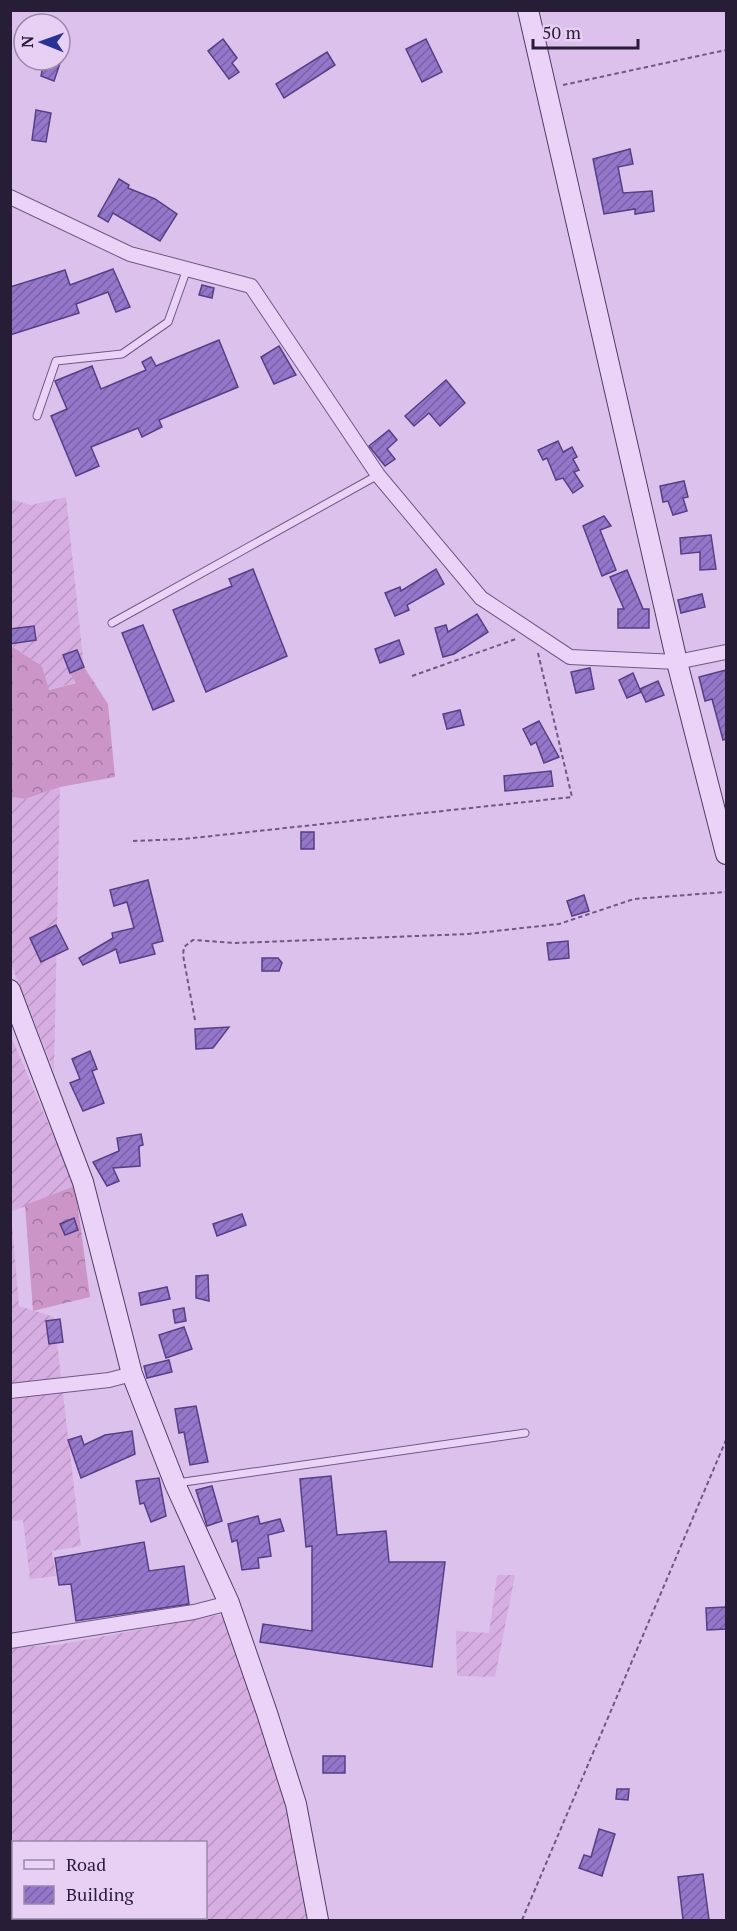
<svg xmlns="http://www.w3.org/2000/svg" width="737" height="1931" font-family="'PT Serif',serif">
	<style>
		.farmland { fill: url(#farmland-furrows); fill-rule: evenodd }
		.forest { fill: url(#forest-crowns) }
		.building { fill: url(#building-hatch); stroke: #563f84; stroke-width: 1.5 }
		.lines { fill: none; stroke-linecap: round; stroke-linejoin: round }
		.lane-casing { stroke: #6e5986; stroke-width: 9 }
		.street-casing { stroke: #6e5986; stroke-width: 16 }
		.secondary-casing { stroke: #4f3c67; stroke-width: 22 }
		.path { stroke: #6e5986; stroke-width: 2; stroke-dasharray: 4.5 3; stroke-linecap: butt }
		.lane { stroke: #ebd3f8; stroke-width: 7 }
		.street { stroke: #ebd3f8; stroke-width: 14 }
		.secondary { stroke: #ebd3f8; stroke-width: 20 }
	</style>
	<defs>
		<pattern id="farmland-furrows" width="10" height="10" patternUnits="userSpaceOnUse" patternTransform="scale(1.5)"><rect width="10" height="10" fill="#d7aee2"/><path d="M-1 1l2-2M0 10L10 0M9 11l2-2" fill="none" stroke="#b995c2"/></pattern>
		<pattern id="forest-crowns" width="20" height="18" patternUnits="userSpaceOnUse" patternTransform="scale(1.5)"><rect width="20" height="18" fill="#cb95c8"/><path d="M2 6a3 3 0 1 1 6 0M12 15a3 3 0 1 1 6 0" fill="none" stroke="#a579a3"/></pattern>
		<pattern id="building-hatch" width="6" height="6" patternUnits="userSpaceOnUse" patternTransform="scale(1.5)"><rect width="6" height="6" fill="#9477cb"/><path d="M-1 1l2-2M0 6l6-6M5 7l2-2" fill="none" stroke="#7961a6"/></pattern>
	</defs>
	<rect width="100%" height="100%" fill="#ddc1ed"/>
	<g class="farmland">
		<polygon points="66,497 84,667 70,673 77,682 48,690 42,666 11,645 10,499 31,505"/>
		<polygon points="60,787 54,1071 11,964 10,797 25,799"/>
		<polygon points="10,1034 75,1186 11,1212 19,1306 54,1317 81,1546 52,1551 56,1576 30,1579 23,1520 10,1521"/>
		<polygon points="497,1575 515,1575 495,1677 457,1676 456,1631 489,1633"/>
		<path d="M224,1614L290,1809L309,1920H11V1647L57,1645ZM14,1842H206V1918H14Z"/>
	</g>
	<g class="forest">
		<polygon points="10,645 42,666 49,690 76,683 70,673 84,667 108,704 115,777 60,787 25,799 11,797"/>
		<polygon points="75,1186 90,1297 33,1311 25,1205"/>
	</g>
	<g class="building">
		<polygon points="223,39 237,58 232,63 239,72 229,79 208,51"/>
		<polygon points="426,39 442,72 422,82 406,49"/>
		<polygon points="327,52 335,65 284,98 276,84"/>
		<polygon points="44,60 61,60 54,81 41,76"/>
		<polygon points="36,110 51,113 46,142 32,140"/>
		<polygon points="630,149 633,164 618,167 623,193 652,191 654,211 635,214 635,209 604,214 593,159"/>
		<polygon points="119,179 129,185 128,188 155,199 177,214 160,241 113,213 108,222 98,216"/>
		<polygon points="113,269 130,307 116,312 108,292 76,304 79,313 10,335 10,287 65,270 70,285"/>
		<polygon points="202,285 214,288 212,298 199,295"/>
		<polygon points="219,340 238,387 159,420 162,427 142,437 138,428 91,447 99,466 76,476 51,416 67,409 55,381 92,366 101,389 146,370 142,362 151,357 156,366"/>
		<polygon points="279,346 296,375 274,384 261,357"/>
		<polygon points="446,380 465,403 440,426 429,413 414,426 405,416"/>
		<polygon points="389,430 397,440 387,449 395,459 385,466 369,446"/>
		<polygon points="558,441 563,452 572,447 577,457 573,459 579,470 574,472 583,486 573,493 563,478 556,480 547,458 543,460 538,450"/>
		<polygon points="684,481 688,497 683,498 687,511 673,515 668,501 663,502 660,486"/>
		<polygon points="604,516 611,526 600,530 616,570 602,576 583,526"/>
		<polygon points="711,535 716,569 700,570 700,552 681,554 680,538"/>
		<polygon points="253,569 287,656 206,692 173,610 232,586 229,579"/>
		<polygon points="436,569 444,584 407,605 409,610 395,616 385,593 400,587 401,591"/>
		<polygon points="627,570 643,609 649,609 649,628 618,628 618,609 624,609 610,577"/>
		<polygon points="702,594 705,607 681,613 678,600"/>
		<polygon points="477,614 488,632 454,654 443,657 435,628 446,625 448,632"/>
		<polygon points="143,625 174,701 153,710 122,633"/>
		<polygon points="34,626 36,640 10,644 10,629"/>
		<polygon points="399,640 404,654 380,663 375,649"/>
		<polygon points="77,650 84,667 70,673 63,655"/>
		<polygon points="590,668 594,689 576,693 571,672"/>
		<polygon points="726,670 726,739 723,740 712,699 705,701 699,677"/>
		<polygon points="633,673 641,692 627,698 619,680"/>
		<polygon points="658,681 664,695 646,702 640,689"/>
		<polygon points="460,710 464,725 447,729 443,714"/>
		<polygon points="539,721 559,757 544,763 536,742 531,745 523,729"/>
		<polygon points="551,771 553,786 505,791 504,776"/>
		<rect x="301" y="832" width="13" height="17"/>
		<polygon points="148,880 163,941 152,944 155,954 120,963 116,949 83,965 79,958 113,938 112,933 134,928 127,902 114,906 110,890"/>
		<polygon points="584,895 589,911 572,916 567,901"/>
		<polygon points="56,925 68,949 41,962 30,938"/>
		<polygon points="568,941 569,958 549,960 547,943"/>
		<polygon points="262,958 278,958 282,963 279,971 262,971"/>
		<polygon points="229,1027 213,1048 196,1049 195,1029"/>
		<polygon points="90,1051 97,1069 92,1071 104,1103 83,1111 70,1083 80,1079 72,1059"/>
		<polygon points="141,1134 143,1145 139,1146 140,1166 113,1168 119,1181 107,1186 93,1162 119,1151 117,1138"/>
		<polygon points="242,1214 246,1225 217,1236 213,1224"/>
		<polygon points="74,1218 78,1230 65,1235 60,1224"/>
		<polygon points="208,1275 209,1301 196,1298 196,1276"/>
		<polygon points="167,1287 170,1299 141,1305 139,1293"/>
		<polygon points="184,1308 186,1321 175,1323 173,1310"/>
		<polygon points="60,1319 63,1342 49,1344 46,1321"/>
		<polygon points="184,1327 192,1349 166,1358 159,1335"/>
		<polygon points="169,1360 172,1372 147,1378 144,1366"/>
		<polygon points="196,1406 208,1462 190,1465 184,1432 179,1433 175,1409"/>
		<polygon points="132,1431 135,1454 81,1478 68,1440 81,1436 84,1445 105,1435"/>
		<polygon points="331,1476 337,1535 386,1531 389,1562 445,1562 432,1667 260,1642 263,1624 312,1631 312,1546 306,1547 300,1479"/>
		<polygon points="159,1478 166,1516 151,1522 144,1503 140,1504 136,1481"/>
		<polygon points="212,1486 222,1521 207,1526 196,1490"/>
		<polygon points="258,1516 260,1524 280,1519 284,1531 268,1535 271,1556 258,1558 259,1568 242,1570 237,1540 232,1542 228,1524"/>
		<polygon points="144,1542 149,1571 184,1566 189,1604 76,1621 71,1584 59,1585 55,1558"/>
		<polygon points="726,1607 726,1629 707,1630 706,1608"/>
		<rect x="323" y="1756" width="22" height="17"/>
		<polygon points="617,1789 629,1789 628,1800 616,1799"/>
		<polygon points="599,1829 615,1834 602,1876 579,1868 584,1855 591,1857"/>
		<polygon points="703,1874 709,1920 683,1920 678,1877"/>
	</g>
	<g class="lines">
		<defs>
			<g id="lane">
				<polyline points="37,416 56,361 122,354 168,322 187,269"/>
				<polyline points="112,623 378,475"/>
				<polyline points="177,1483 525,1433"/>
			</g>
			<g id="street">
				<polyline points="10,197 130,254 251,286 378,475 481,598 570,657 677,662 726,652"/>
				<polyline points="10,1391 109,1380 132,1374"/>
				<polyline points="10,1641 194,1612 229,1603"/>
			</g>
			<g id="secondary">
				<polyline points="528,10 677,662 726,854"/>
				<polyline points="10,990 83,1182 132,1374 175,1484 229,1603 267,1713 296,1804 318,1920"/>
			</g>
		</defs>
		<use href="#lane" class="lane-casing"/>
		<use href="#street" class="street-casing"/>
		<use href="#secondary" class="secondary-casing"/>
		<g class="path">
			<polyline points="563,85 726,50"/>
			<polyline points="412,676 516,639"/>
			<polyline points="133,841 184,839 572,797 538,653"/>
			<polyline points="195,1020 183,955 184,947 193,940 236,943 468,934 559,924 634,899 726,892"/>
			<polyline points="522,1920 726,1440"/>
		</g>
		<use href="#lane" class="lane"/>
		<use href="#street" class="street"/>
		<use href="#secondary" class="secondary"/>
	</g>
	<rect width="737" height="1931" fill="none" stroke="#271d36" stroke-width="24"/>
	<rect x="12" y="1841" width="195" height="78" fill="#e8d0f5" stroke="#9b88a9" stroke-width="1.5"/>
	<rect x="24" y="1860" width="30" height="9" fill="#ebd3f8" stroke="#9b88a9" stroke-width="1.5"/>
	<text x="66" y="1871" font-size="18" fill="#271d36">Road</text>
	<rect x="24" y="1886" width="30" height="18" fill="url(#building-hatch)" stroke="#9b88a9" stroke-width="1.5"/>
	<text x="66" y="1901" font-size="18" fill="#271d36">Building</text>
	<g transform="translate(42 42) rotate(271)"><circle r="28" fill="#e8d0f5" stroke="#9b88a9" stroke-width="1.5"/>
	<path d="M0-4.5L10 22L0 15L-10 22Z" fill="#2a3194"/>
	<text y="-9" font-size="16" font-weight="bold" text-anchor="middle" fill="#271d36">N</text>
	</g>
	<path d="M533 39v9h105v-9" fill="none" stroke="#271d36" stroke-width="3"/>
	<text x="542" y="39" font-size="18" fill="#271d36" stroke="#e8d0f5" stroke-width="4.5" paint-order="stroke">50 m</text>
</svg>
